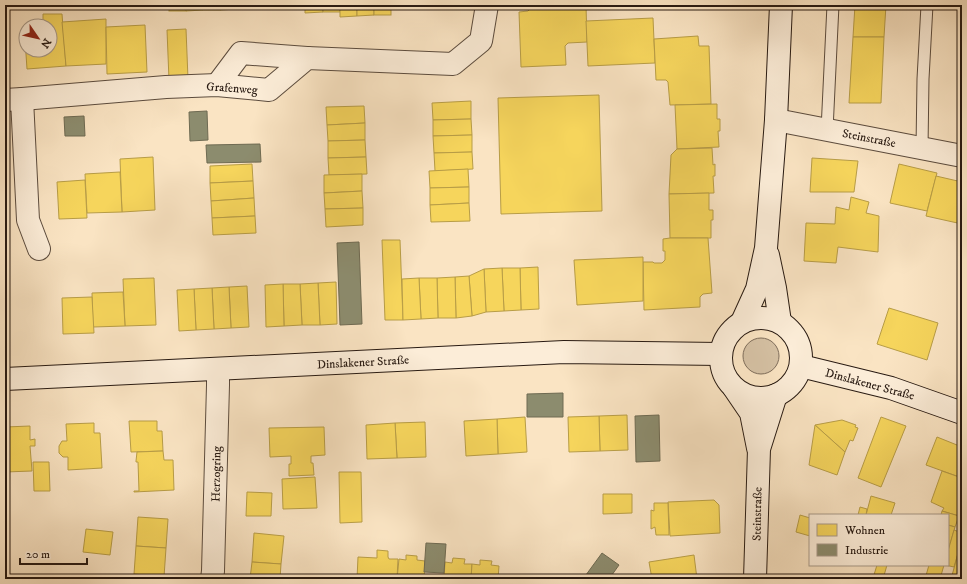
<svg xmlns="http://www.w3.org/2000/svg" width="967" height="584" font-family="'IM FELL DW Pica',serif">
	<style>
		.green { fill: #d6c2a5; stroke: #7f6e5c }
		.homes { fill: #f6d55c; stroke: #b89d46; fill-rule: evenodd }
		.industry { fill: #8c8c6e; stroke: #6e6a52 }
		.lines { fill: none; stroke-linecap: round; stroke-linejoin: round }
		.lane-casing { stroke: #5c4c3e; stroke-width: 13 }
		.street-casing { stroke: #5c4c3e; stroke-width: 24 }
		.secondary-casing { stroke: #281a12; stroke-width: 24 }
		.lane { stroke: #fcedd8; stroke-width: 11 }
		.street { stroke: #fcedd8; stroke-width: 22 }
		.secondary { stroke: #fcedd8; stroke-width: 22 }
		.labels { text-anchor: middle; stroke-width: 4; stroke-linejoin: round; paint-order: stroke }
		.street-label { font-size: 12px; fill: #281a12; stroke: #fcedd8 }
	</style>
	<rect width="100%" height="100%" fill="#fae4c3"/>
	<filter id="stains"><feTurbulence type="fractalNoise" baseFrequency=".005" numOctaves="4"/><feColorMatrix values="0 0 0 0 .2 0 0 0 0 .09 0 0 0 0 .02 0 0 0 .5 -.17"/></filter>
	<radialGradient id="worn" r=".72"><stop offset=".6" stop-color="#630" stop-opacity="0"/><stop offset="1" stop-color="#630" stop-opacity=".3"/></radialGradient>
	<circle class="green" cx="761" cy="356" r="18"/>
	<g class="homes">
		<rect x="169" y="5" width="17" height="6"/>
		<polygon points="186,5 203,5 203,10 186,11"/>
		<rect x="203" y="5" width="17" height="5"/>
		<polygon points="220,5 237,5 237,9 220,10"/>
		<polygon points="305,5 323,5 323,12 305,13"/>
		<rect x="323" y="5" width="17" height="7"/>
		<polygon points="340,5 357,5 357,16 340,17"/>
		<polygon points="357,5 374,5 374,15 357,16"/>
		<rect x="374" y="5" width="17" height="10"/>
		<polygon points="530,5 586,5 587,42 568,43 565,46 566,65 521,67 519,12 528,11 530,9"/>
		<polygon points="855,5 886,5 884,37 853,37"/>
		<path d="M43,14H62L66,66L27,69L24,25L43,23ZM26,26H50V50H26Z"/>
		<polygon points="653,18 655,63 588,66 586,21"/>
		<polygon points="106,19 106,64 66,66 62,22"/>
		<polygon points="145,25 147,72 107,74 106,27"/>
		<polygon points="186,29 188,79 169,80 167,30"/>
		<polygon points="698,36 699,46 709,46 711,104 670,105 668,82 666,80 656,80 654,39"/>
		<polygon points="853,37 884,37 881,103 849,103"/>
		<polygon points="599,95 602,211 501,214 498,98"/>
		<polygon points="471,101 471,119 433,120 432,103"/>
		<polygon points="717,104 717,119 720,119 720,131 718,131 719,147 677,149 675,105"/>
		<polygon points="364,106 365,123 327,125 326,107"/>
		<polygon points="471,119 472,135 433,136 433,120"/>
		<polygon points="365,123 365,140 328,141 327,125"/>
		<polygon points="472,135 472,152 434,153 433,136"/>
		<polygon points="365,140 366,157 328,158 328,141"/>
		<polygon points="712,148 713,165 715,164 715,176 713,176 714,193 669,194 671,155 677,149"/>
		<polygon points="472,152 473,169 435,171 434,153"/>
		<polygon points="153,157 155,210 122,212 120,159"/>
		<polygon points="366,157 367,174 329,175 328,158"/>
		<polygon points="812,158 858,161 854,192 810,192"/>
		<polygon points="252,164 253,181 210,183 210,166"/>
		<polygon points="899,164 937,173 927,211 890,203"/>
		<polygon points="468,169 469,187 430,188 429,171"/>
		<polygon points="120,172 122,212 87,213 85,174"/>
		<polygon points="362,174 362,191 324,193 324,175"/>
		<polygon points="936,176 962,182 962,224 926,216"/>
		<polygon points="85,180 87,218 59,219 57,182"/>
		<polygon points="253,181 254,198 211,201 210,183"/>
		<polygon points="469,187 469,203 430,205 430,188"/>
		<polygon points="362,191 363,208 325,209 324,193"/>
		<polygon points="709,193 709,210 713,210 713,220 711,220 711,238 670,238 669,194"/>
		<polygon points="851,197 869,202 866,213 879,216 878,252 838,247 836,263 804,261 806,223 835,224 836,207 849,210"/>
		<polygon points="254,198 255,216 212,218 211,201"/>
		<polygon points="469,203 470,221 431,222 430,205"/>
		<polygon points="363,208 363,225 326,227 325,209"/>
		<polygon points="255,216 256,233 213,235 212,218"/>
		<polygon points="670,238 708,238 712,293 703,294 700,297 700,307 644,310 643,262 653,262 654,263 662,263 665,260 665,251 663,251 663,239"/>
		<polygon points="382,240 400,240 403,320 385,320"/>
		<polygon points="643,257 643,301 577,305 574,260"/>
		<polygon points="538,267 539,309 521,310 520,268"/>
		<polygon points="502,268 520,268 521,310 504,311"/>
		<polygon points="502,268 504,311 486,312 484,269"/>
		<polygon points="484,269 486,312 472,316 469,276"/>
		<polygon points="469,276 472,316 456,318 455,277"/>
		<polygon points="455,277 456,318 438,318 437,278"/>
		<polygon points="154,278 156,325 125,326 123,279"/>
		<polygon points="419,278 437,278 438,318 421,319"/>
		<polygon points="419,278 421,319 403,320 402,279"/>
		<polygon points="336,282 337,324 320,325 318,283"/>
		<polygon points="318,283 320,325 302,325 300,284"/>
		<polygon points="283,284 300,284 302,325 284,326"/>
		<polygon points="283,284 284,326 266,327 265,285"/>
		<polygon points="247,286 249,327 231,328 229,287"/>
		<polygon points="229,287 231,328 214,329 212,288"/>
		<polygon points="212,288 214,329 196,330 194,289"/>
		<polygon points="194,289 196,330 179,331 177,290"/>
		<polygon points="123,292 125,326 93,327 92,293"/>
		<polygon points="92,297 94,333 63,334 62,298"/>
		<polygon points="889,308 938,323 927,360 877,344"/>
		<polygon points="627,415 628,450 600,451 599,416"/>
		<polygon points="599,416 600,451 569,452 568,417"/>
		<polygon points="525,417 527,452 498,454 497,419"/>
		<polygon points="881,417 906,426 881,487 858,478"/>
		<polygon points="497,419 498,454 466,456 464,421"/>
		<polygon points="842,420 856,425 855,427 858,428 853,441 850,440 845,452 815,425"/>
		<polygon points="129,421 157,421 157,431 162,431 163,451 131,452"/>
		<polygon points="425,422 426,457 397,458 395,423"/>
		<polygon points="94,423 94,433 100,433 102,468 68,470 68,457 63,457 59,453 59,446 62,441 67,441 66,424"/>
		<polygon points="395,423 397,458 367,459 366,425"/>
		<polygon points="815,425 845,452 837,475 809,465"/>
		<polygon points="30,426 30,440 35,439 35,446 30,446 32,471 5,472 5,427"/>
		<polygon points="324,427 325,455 311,456 311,463 313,463 314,475 289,476 289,464 291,464 291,456 270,457 269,428"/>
		<polygon points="937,437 962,447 962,478 926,465"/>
		<polygon points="163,451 164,460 173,460 174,490 134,492 134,491 139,491 138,462 136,462 136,461 137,452"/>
		<polygon points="33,462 49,462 50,491 34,491"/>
		<polygon points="942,471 962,478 962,497 959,506 962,506 959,516 942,511 944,508 931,502"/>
		<polygon points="339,472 361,472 362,522 340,523"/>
		<polygon points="315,477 317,508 283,509 282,479"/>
		<polygon points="247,492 272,493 271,516 246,516"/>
		<polygon points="603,494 632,494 632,513 603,514"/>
		<polygon points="871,496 895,503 891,515 866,515"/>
		<polygon points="714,500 719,505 720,533 670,536 668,502"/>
		<polygon points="654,503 668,503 669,535 656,535 655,527 651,529 651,510 654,511"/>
		<polygon points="860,507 867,509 866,515 858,515"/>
		<polygon points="942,511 959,516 955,527 948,525 948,515 941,515"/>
		<polygon points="800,515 810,518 810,536 796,532"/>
		<polygon points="138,517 168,519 166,548 136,546"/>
		<polygon points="948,525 955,527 948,551"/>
		<polygon points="86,529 113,532 110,555 83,552"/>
		<polygon points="954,530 962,533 962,543 961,543 954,567 945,565 948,565 948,551"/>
		<polygon points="254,533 284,536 281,564 252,562"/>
		<polygon points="961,543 962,543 962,579 951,579"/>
		<polygon points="136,546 166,548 164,577 134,574"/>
		<polygon points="377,550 388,551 388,557 389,559 398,559 397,579 357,579 358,557 377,558"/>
		<polygon points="406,555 417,556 417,560 425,561 424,579 397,579 399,559 406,560"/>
		<polygon points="694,555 697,579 652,579 649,562"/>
		<polygon points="453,558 465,559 464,564 472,564 471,579 444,579 445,562 452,563"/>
		<polygon points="480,560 492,561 491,565 499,566 498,579 471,579 472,564 480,565"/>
		<polygon points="252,562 281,564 280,579 250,579"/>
		<polygon points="877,565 887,565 883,579 873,578"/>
		<polygon points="929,565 944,565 940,579 925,579"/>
	</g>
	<g class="industry">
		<polygon points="207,111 208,140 190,141 189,112"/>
		<polygon points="84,116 85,136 65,136 64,117"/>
		<polygon points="260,144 261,162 207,163 206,145"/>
		<polygon points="359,242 362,324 340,325 337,243"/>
		<polygon points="563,393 563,417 527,417 527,394"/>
		<polygon points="659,415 660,461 636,462 635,416"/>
		<polygon points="426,543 446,544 444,573 424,572"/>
		<polygon points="602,553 619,565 609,579 583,579"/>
	</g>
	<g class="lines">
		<defs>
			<g id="lane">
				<polyline points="827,130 833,5"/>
				<polyline points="922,148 923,79 927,5"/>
			</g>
			<g id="street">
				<polyline points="217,85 241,53 307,58"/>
				<polyline points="22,99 28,220 39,249"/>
				<polyline points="5,100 22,99 166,87 217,85 269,90 307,58 453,64 481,41 487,5"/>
				<polyline points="776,120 962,156"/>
				<polyline points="212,579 213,571 218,385 218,370"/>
			</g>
			<g id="secondary">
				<polyline points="768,255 775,288 780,322"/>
				<circle cx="761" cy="358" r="40"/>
				<polyline points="742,322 757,289 766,248 776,120 781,5"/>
				<polyline points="801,366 891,388 962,413"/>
				<polyline points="5,379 564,352 720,354"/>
				<polyline points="734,388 751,413 758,448"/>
				<polyline points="755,579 759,449 776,395"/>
			</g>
		</defs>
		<use href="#lane" class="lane-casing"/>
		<use href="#street" class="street-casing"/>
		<use href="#secondary" class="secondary-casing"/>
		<use href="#lane" class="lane"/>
		<use href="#street" class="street"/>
		<use href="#secondary" class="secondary"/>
	</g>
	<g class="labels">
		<g class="street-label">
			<text transform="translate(232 88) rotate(4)" y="4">Grafenweg</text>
			<text transform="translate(869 138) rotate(11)" y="4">Steinstraße</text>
			<text transform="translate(363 362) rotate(-3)" y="4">Dinslakener Straße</text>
			<text transform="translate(870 384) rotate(15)" y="4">Dinslakener Straße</text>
			<text transform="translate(216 474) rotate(-89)" y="4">Herzogring</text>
			<text transform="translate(757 514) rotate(-89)" y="4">Steinstraße</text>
		</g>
	</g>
	<rect width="967" height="584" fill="none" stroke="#fae4c3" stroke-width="20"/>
	<rect x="6" y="6" width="955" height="572" fill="none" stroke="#281a12" stroke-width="2"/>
	<rect x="10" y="10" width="947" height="564" fill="none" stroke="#281a12"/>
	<rect x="809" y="514" width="140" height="52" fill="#fcedd8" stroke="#a79989"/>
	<rect x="817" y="524" width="20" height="12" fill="#f6d55c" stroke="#a79989"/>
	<text x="845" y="534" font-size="12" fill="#281a12">Wohnen</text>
	<rect x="817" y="544" width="20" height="12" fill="#8c8c6e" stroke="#a79989"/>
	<text x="845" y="554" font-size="12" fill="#281a12">Industrie</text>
	<g transform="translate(38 38) rotate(124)"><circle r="19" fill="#fcedd8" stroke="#a79989"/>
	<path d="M0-3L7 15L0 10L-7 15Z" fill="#8f2418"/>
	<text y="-6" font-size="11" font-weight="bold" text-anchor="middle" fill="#281a12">N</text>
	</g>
	<path d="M20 558v6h67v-6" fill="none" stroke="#281a12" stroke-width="2"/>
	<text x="26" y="558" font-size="12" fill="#281a12" stroke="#fcedd8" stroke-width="3" paint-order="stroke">20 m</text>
	<rect width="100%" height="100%" filter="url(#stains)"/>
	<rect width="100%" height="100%" fill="url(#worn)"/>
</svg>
